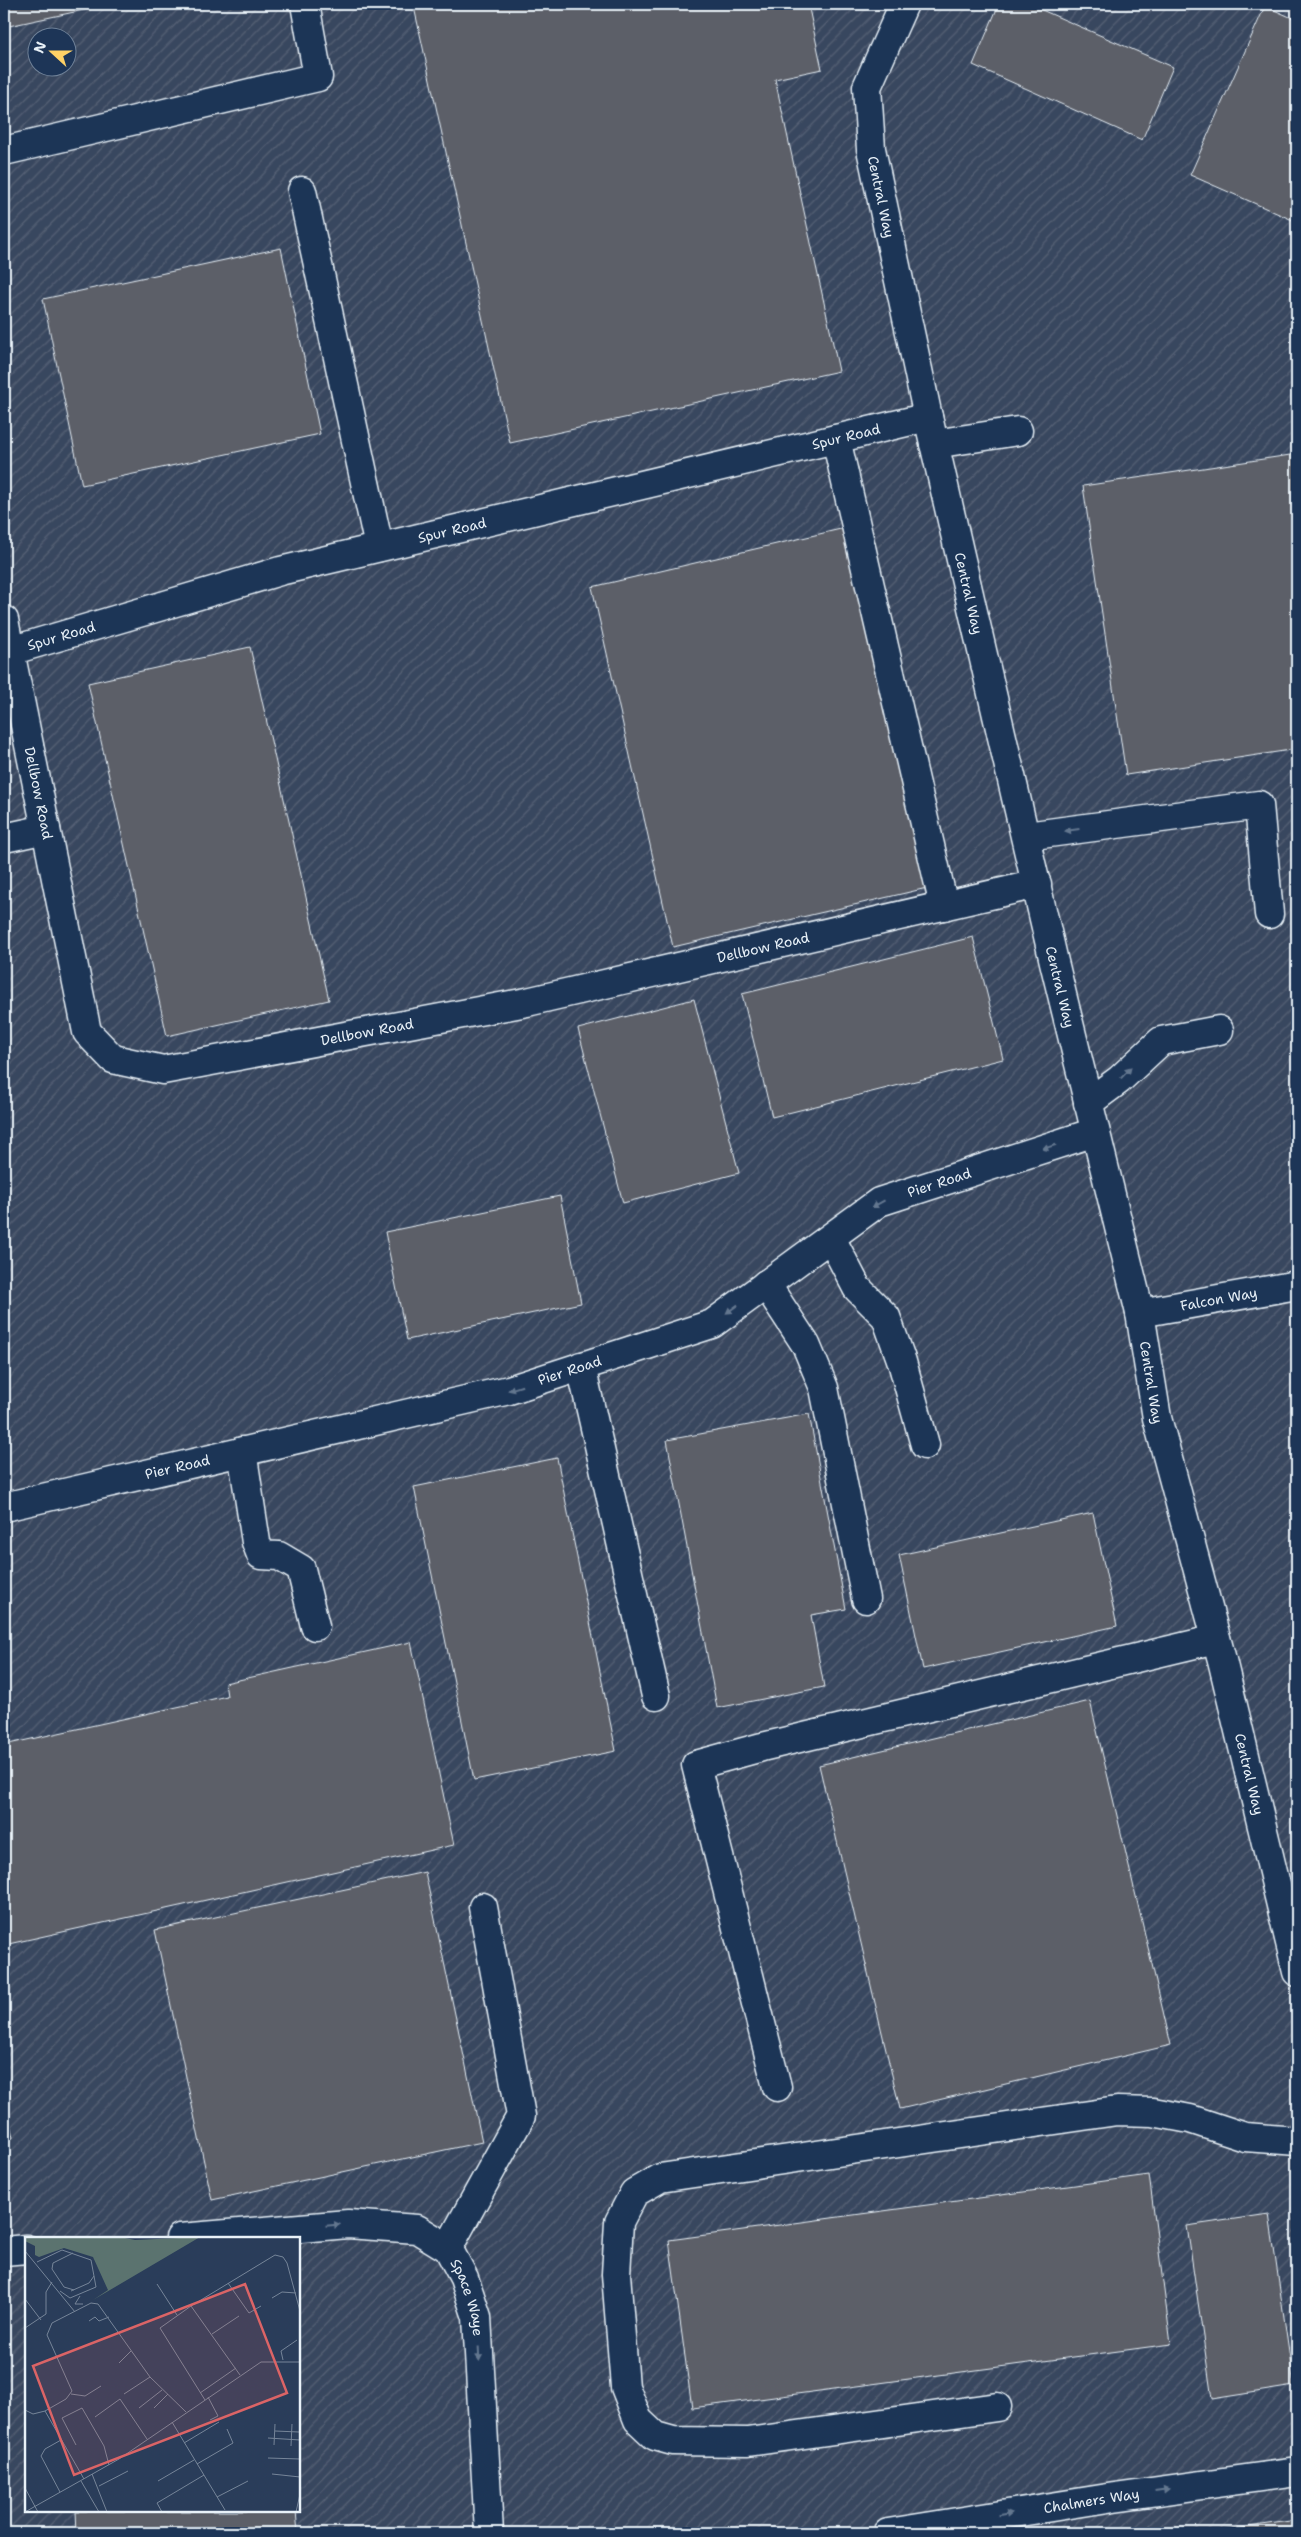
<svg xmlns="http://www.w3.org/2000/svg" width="1301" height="2537" font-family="'Shantell Sans',sans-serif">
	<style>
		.industrial { fill: url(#industrial-furrows); fill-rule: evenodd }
		.building { fill: #5c5e67; stroke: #e8f1f8 }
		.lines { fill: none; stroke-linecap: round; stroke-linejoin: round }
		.minor-casing { stroke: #e8f1f8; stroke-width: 31 }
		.minor { stroke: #1d3557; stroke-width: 28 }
		.oneway { fill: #64778f }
		.labels { text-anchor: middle; stroke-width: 4.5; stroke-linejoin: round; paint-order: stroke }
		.street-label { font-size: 14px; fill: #e8f1f8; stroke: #1d3557 }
		.inset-road { fill: none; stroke: #768599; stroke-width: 1 }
		.view { fill: #db6466; fill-opacity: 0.15; stroke: #db6466; stroke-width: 2.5 }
		.inset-edge { fill: none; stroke: #e8f1f8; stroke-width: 2.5 }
	</style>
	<defs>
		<pattern id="industrial-furrows" width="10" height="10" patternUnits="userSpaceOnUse" patternTransform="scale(1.25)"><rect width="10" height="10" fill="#39475e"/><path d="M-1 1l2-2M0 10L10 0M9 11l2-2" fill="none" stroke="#566276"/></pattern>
	</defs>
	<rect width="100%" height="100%" fill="#2a3d5a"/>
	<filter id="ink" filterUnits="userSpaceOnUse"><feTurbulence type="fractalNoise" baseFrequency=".02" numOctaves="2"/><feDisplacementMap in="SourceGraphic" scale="10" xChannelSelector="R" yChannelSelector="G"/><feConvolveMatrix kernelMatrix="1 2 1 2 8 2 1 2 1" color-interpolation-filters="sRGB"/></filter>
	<g filter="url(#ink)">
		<path class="industrial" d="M4,4H1297V2533H4ZM38,38H68V68H38ZM26,2238H299V2511H26Z"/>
		<g class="building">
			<polygon points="4,4 112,4 4,27"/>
			<polygon points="429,4 808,4 822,69 775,79 839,371 510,443 414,7"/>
			<polygon points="999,4 1028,4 1173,67 1142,140 973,65"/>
			<polygon points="1265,6 1297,20 1297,222 1190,175"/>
			<polygon points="281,248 320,434 82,485 43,299"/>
			<polygon points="1297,454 1297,749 1126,775 1083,486"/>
			<polygon points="845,528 927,888 673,947 592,587"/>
			<polygon points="250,647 329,1000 167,1036 88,683"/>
			<polygon points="973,937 1003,1059 772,1117 742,994"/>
			<polygon points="694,999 739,1173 623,1203 578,1029"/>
			<polygon points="560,1196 581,1303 407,1340 385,1232"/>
			<polygon points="809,1414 846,1609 811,1615 824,1687 717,1708 667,1440"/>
			<polygon points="557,1458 616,1751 474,1780 414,1487"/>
			<polygon points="1093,1513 1117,1626 923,1669 899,1555"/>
			<polygon points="411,1642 454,1845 4,1945 4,1745 227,1696 225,1683"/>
			<polygon points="1090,1701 1171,2045 900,2109 819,1765"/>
			<polygon points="425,1872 482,2142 212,2200 155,1930"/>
			<polygon points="4,2094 13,2138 4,2140"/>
			<polygon points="1149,2175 1171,2344 692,2408 669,2240"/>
			<polygon points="1269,2214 1294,2386 1212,2399 1187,2226"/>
			<polygon points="76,2511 296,2511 298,2533 77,2533"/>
			<polygon points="1297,2520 1297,2533 1206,2533"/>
		</g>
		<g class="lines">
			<defs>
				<g id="minor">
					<path id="s1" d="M904,4L867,87L871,149L928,417L1054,962L1140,1313L1157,1418L1222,1660L1297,1972"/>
					<polyline points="4,151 318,77 305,4"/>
					<polyline points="302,191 379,547"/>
					<polyline points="836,439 944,906"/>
					<polyline points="934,444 1018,431"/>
					<path id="s2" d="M4,620L10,651L280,571L928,417"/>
					<path id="s3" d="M10,651L87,1032L113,1059L163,1070L527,1002L1037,884"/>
					<polyline points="1026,836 1259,805 1269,914"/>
					<polyline points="4,838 46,829"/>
					<polyline points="1088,1103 1119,1080 1161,1041 1219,1030"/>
					<polyline points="831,1238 857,1288 886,1317 902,1362 925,1445"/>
					<polyline points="766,1284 806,1345 824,1388 866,1599"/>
					<path id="s4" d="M1140,1313L1297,1285"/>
					<polyline points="581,1366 656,1696"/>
					<polyline points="242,1451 256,1542 261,1555 279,1556 301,1569 315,1626"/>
					<path id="s5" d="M4,1507L509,1390L712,1324L879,1202L1095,1132"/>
					<polyline points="777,2087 696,1765 762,1747 1216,1639"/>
					<path id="s6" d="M180,2238L348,2224L417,2229L448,2248L464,2278L477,2317L489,2533"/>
					<polyline points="448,2248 521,2116 483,1907"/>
					<polyline points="4,2251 26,2249"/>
					<polyline points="997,2407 748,2442 673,2441 655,2436 638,2420 625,2387 616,2274 619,2222 634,2193 660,2178 1117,2111 1153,2112 1190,2119 1245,2137 1297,2141"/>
					<path id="s7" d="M888,2533L1114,2497L1297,2472"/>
				</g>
			</defs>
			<use href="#minor" class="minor-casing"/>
			<use href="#minor" class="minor"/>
		</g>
		<defs><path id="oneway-solid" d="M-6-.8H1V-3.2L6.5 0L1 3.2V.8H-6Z" transform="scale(1.25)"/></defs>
		<g class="oneway">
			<use href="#oneway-solid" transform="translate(1072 830) rotate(172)"/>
			<use href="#oneway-solid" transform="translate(1126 1073) rotate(-46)"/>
			<use href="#oneway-solid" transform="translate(1049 1147) rotate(162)"/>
			<use href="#oneway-solid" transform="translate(878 1204) rotate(151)"/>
			<use href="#oneway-solid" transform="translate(732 1309) rotate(144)"/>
			<use href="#oneway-solid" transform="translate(515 1388) rotate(163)"/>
			<use href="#oneway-solid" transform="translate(333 2225) rotate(-5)"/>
			<use href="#oneway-solid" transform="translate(479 2354) rotate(87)"/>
			<use href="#oneway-solid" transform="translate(1162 2490) rotate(-8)"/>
			<use href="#oneway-solid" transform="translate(1005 2514) rotate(-9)"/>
		</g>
	</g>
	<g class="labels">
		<g class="street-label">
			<text dy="5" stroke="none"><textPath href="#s1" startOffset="202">Central Way</textPath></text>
			<text dy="5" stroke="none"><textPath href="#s2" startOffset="895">Spur Road</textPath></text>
			<text dy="5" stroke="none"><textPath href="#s2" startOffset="490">Spur Road</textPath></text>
			<text dy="5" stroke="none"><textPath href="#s1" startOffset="608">Central Way</textPath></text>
			<text dy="5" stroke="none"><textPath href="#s2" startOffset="85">Spur Road</textPath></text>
			<text dy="5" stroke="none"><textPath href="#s3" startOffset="145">Dellbow Road</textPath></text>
			<text dy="5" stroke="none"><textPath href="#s3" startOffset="1090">Dellbow Road</textPath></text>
			<text dy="5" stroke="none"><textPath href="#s1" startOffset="1012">Central Way</textPath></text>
			<text dy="5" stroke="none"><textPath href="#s3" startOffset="685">Dellbow Road</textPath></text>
			<text dy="5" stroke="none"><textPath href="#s5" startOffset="1002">Pier Road</textPath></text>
			<text dy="5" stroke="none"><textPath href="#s4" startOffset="80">Falcon Way</textPath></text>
			<text dy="5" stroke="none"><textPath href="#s5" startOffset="582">Pier Road</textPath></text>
			<text dy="5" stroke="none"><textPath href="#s1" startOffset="1418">Central Way</textPath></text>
			<text dy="5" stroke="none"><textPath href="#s5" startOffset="178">Pier Road</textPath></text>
			<text dy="5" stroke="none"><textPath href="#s1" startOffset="1822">Central Way</textPath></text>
			<text dy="5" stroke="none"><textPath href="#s6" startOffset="328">Space Waye</textPath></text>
			<text dy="5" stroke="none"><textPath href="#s7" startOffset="206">Chalmers Way</textPath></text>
		</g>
	</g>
	<g transform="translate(25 2237)">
		<rect width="275" height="275" fill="#2a3d5a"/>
		<path d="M0,0H95L110,3L175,0L68,63L83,53L68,20L39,11L14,20L10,18V9L0,4Z" fill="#5b736f"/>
		<path class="inset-road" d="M0,14L50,75M48,16L28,26L27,32L39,50L49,53M12,25L37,13L66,23L71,50L45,61L35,54M203,46L224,76L236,69M132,47L152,78M46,54L64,46L69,39M55,59L50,67H58M247,61L257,55L271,56M0,62L16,83M166,69L135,91L180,163M64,84L70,80L74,84L84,80M0,91L21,77V55L27,45M187,97L214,79M258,123L256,114L272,103M94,126L106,114M215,138L166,69L250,18L258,20L262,26L275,74M175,156L211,131M46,157L60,159L76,149M99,157L125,140M183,160L193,179L185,183M114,171L137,153M129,171L143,157M0,173L8,177L20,174M70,180L95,162L122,202M147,185L200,273M250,194L274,195M243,201L275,203M159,206L194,185M51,208L37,181L57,171L79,209L84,228M249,208L250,187M266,209L267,187M243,221L275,222M172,227L208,206L202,192M67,237L82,275M247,237L275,240M59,242L20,174L41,162L47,154L22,98L27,86L66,66L73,67L125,140L161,175M56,244L74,275M133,244L169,223M74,249L103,234M0,251L13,275M35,255L16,219L20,212L36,203M192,260L223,244M0,275L94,222L236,125H275M137,275L132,266L179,238M271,275L275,257"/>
		<path class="view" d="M220,47L262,156L49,238L8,129Z"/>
		<rect width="275" height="275" class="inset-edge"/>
	</g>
	<rect width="1301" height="2537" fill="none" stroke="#1d3557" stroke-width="20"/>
	<rect x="10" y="10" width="1281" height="2517" fill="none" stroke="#e8f1f8" stroke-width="2" filter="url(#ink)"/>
	<g transform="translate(52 52) rotate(291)"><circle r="24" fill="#1d3557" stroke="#6e8097"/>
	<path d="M0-4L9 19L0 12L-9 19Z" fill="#ffd166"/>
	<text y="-8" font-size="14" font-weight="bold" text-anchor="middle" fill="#e8f1f8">N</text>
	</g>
</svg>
